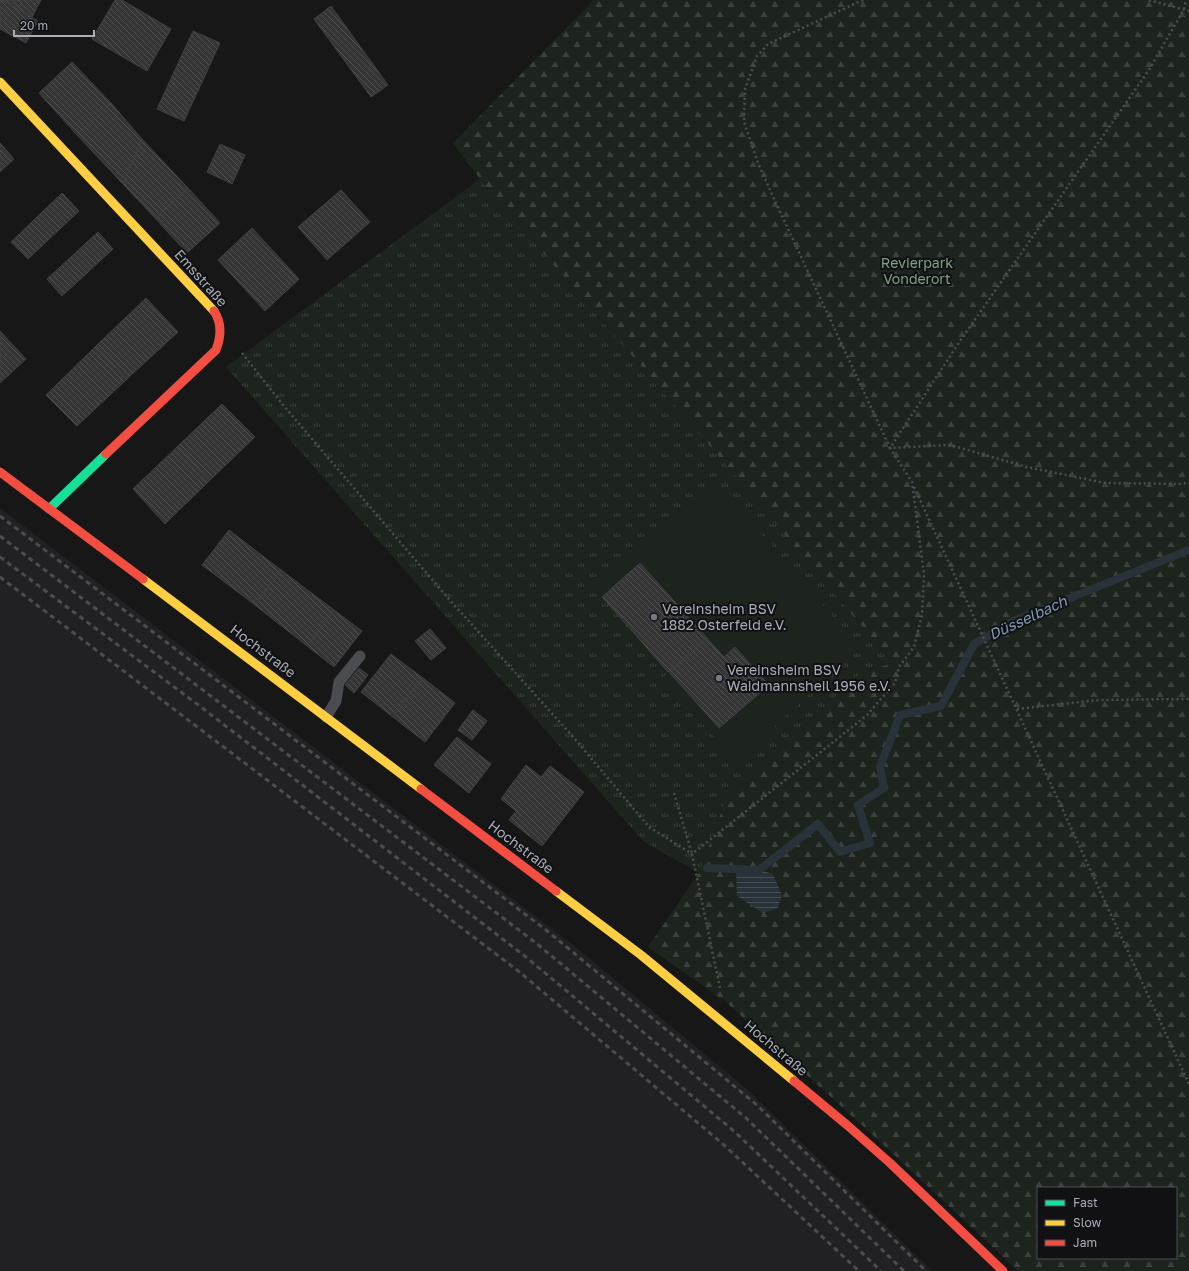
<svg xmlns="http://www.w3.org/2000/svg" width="1189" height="1271" font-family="'Golos Text',sans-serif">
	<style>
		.built { fill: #212123 }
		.grass { fill: url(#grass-tufts) }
		.forest { fill: url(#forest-firs); fill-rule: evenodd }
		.pitch { fill: #1d241e }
		.water { fill: url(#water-rules) }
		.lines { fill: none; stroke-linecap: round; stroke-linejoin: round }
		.stream { stroke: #2a3239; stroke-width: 8 }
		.building { fill: url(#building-back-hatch); stroke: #3f4043 }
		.path { stroke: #4d4e52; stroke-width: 2.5; stroke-dasharray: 2 3; stroke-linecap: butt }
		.lane { stroke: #4b4c50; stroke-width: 11 }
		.fast { stroke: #16e098; stroke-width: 9 }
		.slow { stroke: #ffcf43; stroke-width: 9 }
		.jam { stroke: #f24e42; stroke-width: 9 }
		.rail { stroke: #4b4c4f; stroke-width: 3; stroke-dasharray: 5 4; stroke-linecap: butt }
		.poi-dot { fill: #757880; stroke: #111113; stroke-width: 1.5 }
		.labels { text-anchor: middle; stroke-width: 4; stroke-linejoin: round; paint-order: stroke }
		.park-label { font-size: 14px; fill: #7fa381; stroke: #111113 }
		.street-label { font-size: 14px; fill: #a8adb8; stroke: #111113 }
		.poi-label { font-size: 14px; fill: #a8adb8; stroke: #111113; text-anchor: start }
		.water-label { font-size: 15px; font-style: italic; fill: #7f9bb3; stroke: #111113 }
	</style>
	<defs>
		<pattern id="grass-tufts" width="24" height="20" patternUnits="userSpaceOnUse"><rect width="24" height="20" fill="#1d241e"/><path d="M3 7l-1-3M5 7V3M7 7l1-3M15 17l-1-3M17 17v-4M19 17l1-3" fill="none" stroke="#3b413d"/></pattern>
		<pattern id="forest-firs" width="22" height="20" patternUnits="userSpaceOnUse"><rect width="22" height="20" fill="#1d241e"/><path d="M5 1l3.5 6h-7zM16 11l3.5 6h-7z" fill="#3b413d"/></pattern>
		<pattern id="water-rules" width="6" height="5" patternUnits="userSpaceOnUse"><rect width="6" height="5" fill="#2a3239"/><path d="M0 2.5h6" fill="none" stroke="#464d54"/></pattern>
		<pattern id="building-back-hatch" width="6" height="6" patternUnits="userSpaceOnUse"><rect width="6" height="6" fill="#353536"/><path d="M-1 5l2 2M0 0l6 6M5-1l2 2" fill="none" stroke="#4f5051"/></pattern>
	</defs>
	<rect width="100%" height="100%" fill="#171717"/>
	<polygon class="built" points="0,508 573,945 747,1089 932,1271 0,1271"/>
	<polygon class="grass" points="480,179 728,467 893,663 861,673 727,797 699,873 643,841 226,367"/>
	<path class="forest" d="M594,0H1189V1271H1018L874,1136L726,1002L648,947L699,873L727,797L861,673L893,663L728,467L480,179L453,143ZM1038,1188H1176V1258H1038Z"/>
	<polygon class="pitch" points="715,480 860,648 737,761 723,747 663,678 668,672 593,587"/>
	<polygon class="water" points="736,869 759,870 773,874 782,895 778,908 763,913 737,896"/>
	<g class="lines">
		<polyline class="stream" points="707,868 759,870 818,824 840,852 870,843 858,805 884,788 880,767 900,715 941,706 974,644 1013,621 1189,550"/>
	</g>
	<g class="building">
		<polygon points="0,0 2,0 38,21 26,43 0,29"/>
		<polygon points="2,0 41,0 32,17"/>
		<polygon points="115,0 122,0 171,29 147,71 92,39"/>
		<polygon points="331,6 388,85 371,97 314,19"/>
		<polygon points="193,31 220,43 184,121 157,109"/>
		<polygon points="72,62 111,103 77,135 39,93"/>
		<polygon points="111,103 142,139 123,184 77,135"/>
		<polygon points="142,139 188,188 155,218 123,184"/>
		<polygon points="0,143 14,159 0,172"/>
		<polygon points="220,144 245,155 232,184 207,172"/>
		<polygon points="188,188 220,223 187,253 155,218"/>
		<polygon points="341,190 370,222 327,260 298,227"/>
		<polygon points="62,193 79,211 28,259 11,242"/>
		<polygon points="252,228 299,279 265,311 218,260"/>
		<polygon points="98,232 113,249 62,296 47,279"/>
		<polygon points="146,298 178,332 127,379 96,346"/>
		<polygon points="0,331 26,359 0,383"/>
		<polygon points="96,346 127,379 77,426 46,395"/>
		<polygon points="222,404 255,437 210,480 178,446"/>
		<polygon points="178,446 210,480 165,524 133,489"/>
		<polygon points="229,530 281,570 255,605 202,565"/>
		<polygon points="640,563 707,638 668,672 602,597"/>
		<polygon points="281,570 334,610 307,646 255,605"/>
		<polygon points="334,610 362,631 334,667 307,646"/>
		<polygon points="430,629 446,648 431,660 415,641"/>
		<polygon points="707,638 724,657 735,647 769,685 719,728 669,672"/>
		<polygon points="391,654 423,678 393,717 361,692"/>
		<polygon points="359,668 368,675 354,693 345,685"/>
		<polygon points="423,678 455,703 425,742 393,717"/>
		<polygon points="473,710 487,721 472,740 458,730"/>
		<polygon points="457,737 491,764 469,793 434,765"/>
		<polygon points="526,765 541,777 550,766 584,792 542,846 509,820 516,811 501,799"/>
	</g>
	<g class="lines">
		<g class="path">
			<polyline points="863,0 768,44 757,56 745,89 744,122 758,163 775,201 890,448 950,445 1027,467 1105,483 1179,484 1189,483"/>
			<polyline points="1149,0 1189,11"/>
			<polyline points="242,353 283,405 447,597 575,739 649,827 692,854"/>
			<polyline points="914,487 1189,1084"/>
			<polyline points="1017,709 1098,700 1189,699"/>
			<polyline points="674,793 692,854"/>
			<polyline points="720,988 692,854 866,716 895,683 899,667 914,647 922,615 924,575 919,535 912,482 890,448 960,341 1149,70 1184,9 1186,0"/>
		</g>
		<polyline class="lane" points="326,717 336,701 339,682 360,656"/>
		<polyline class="fast" points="49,509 106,454"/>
		<g class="slow">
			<polyline points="0,82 214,311"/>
			<polyline points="143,579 421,789"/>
			<polyline points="556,891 641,955 794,1081"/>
		</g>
		<g class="jam">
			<path d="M106,454L216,350C221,337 222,323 214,311"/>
			<polyline points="0,472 143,579"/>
			<polyline points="421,789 556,891"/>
			<polyline points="794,1081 847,1125 890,1163 1003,1271"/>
		</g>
		<g class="rail">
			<polyline points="0,516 546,930 757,1105 926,1271"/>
			<polyline points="0,536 536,943 746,1118 904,1271"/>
			<polyline points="0,557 201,707 526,957 735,1132 881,1271"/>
			<polyline points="0,577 517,970 724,1145 859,1271"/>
		</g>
	</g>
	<g class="poi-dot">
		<circle cx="654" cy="617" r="4"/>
		<circle cx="719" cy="678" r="4"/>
	</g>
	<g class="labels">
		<g class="park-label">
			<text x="917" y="268">Revierpark<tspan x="917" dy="16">Vonderort</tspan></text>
		</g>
		<g class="street-label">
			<text transform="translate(201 278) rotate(48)" y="5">Emsstraße</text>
			<text transform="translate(263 651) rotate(37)" y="5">Hochstraße</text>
			<text transform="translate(521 847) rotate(37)" y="5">Hochstraße</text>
			<text transform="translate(776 1048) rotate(40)" y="5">Hochstraße</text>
		</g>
		<g class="poi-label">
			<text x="662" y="614">Vereinsheim BSV<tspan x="662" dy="16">1882 Osterfeld e.V.</tspan></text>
			<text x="727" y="675">Vereinsheim BSV<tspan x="727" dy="16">Waidmannsheil 1956 e.V.</tspan></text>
		</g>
		<g class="water-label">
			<text transform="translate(1028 618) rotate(-25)" y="5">Düsselbach</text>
		</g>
	</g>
	<rect x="1037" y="1187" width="140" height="72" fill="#111113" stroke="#4d4f55"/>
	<rect x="1045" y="1200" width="20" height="6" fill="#16e098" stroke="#4d4f55"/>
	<text x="1073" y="1207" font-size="12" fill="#a8adb8">Fast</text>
	<rect x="1045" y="1220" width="20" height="6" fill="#ffcf43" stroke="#4d4f55"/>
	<text x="1073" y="1227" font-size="12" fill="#a8adb8">Slow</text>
	<rect x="1045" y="1240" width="20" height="6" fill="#f24e42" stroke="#4d4f55"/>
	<text x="1073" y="1247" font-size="12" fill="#a8adb8">Jam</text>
	<path d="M14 30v6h80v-6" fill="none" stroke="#a8adb8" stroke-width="2"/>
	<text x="20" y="30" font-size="12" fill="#a8adb8" stroke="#111113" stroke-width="3" paint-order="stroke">20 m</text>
</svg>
